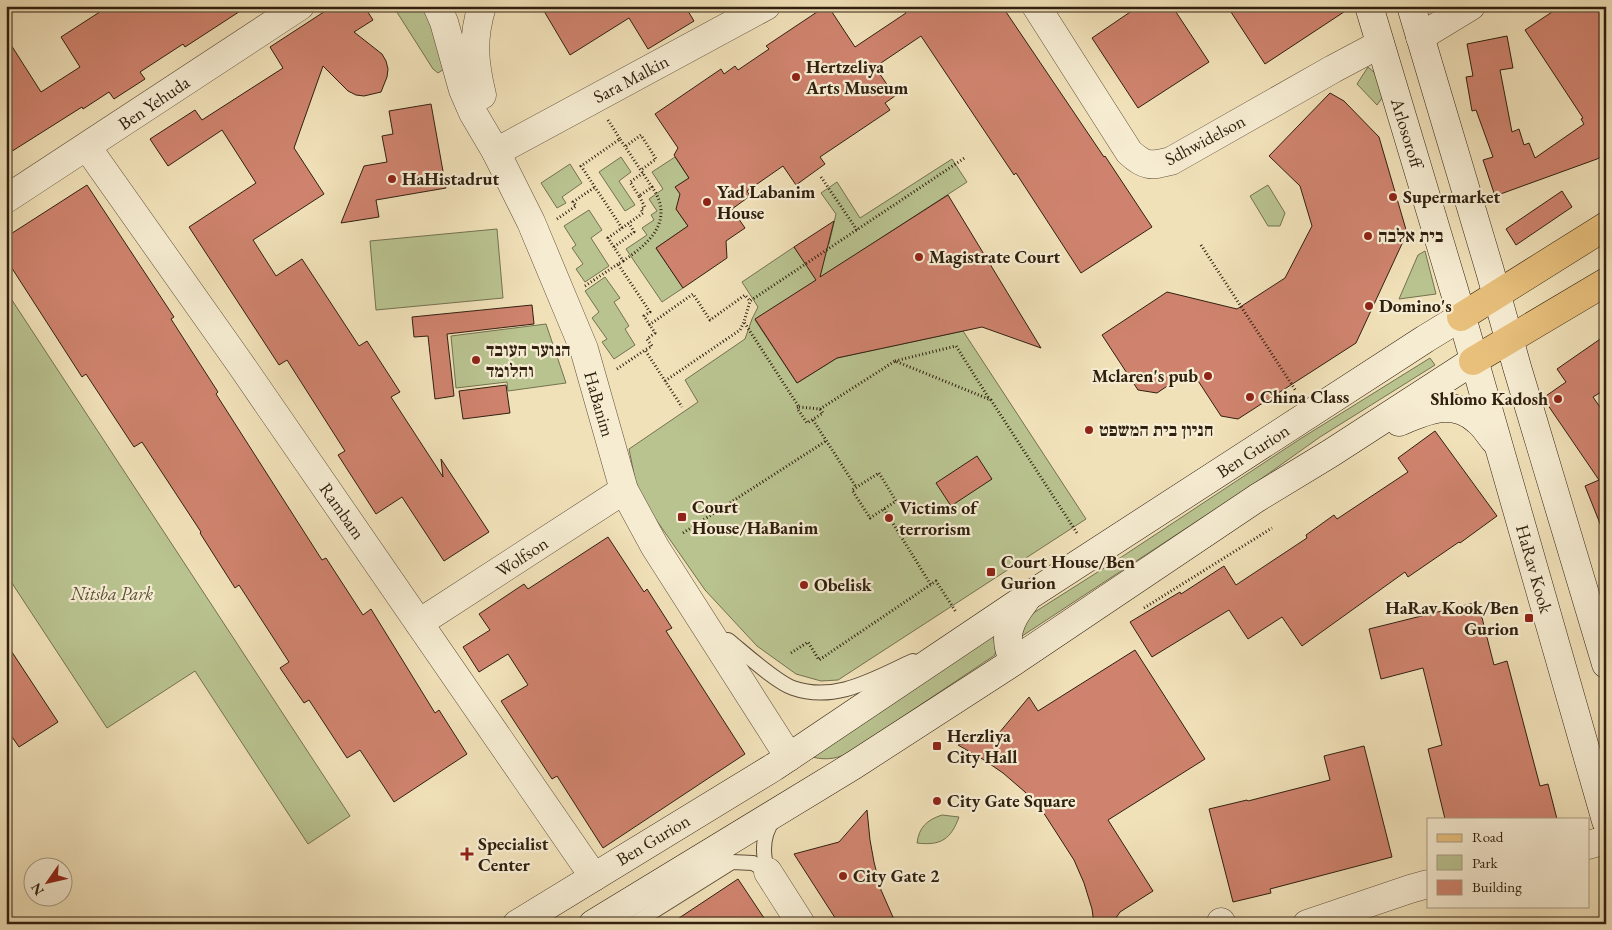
<svg xmlns="http://www.w3.org/2000/svg" width="1612" height="930" font-family="'EB Garamond','Frank Ruhl Libre',serif">
	<style>
		.green { fill: #b9c390; stroke: #747250 }
		.building { fill: #cf836e; stroke: #30200f }
		.lines { fill: none; stroke-linecap: round; stroke-linejoin: round }
		.lane-casing { stroke: #60503a; stroke-width: 16 }
		.street-casing { stroke: #60503a; stroke-width: 29 }
		.secondary-casing { stroke: #30200f; stroke-width: 29 }
		.primary-casing { stroke: #30200f; stroke-width: 29 }
		.path { stroke: #30200f; stroke-width: 3; stroke-dasharray: 1 2.5; stroke-linecap: butt }
		.lane { stroke: #f6ecd2; stroke-width: 14 }
		.street { stroke: #f6ecd2; stroke-width: 28 }
		.secondary { stroke: #f6ecd2; stroke-width: 28 }
		.primary { stroke: #e8c07c; stroke-width: 28 }
		.poi-dot { fill: #8f2418; stroke: #f6ecd2; stroke-width: 2 }
		.labels { text-anchor: middle; stroke-width: 4.5; stroke-linejoin: round; paint-order: stroke }
		.poi-label { font-size: 18px; font-weight: bold; fill: #30200f; stroke: #f6ecd2; text-anchor: start }
		.street-label { font-size: 18px; fill: #30200f; stroke: #f6ecd2 }
		.park-label { font-size: 18px; font-style: italic; fill: #595136; stroke: #f6ecd2 }
	</style>
	<rect width="100%" height="100%" fill="#f1e1b9"/>
	<filter id="stains"><feTurbulence type="fractalNoise" baseFrequency=".004" numOctaves="4"/><feColorMatrix values="0 0 0 0 .2 0 0 0 0 .09 0 0 0 0 .02 0 0 0 .5 -.17"/></filter>
	<radialGradient id="worn" r=".72"><stop offset=".6" stop-color="#630" stop-opacity="0"/><stop offset="1" stop-color="#630" stop-opacity=".3"/></radialGradient>
	<g class="green">
		<polygon points="393,6 422,6 440,38 444,69 438,73 433,69"/>
		<polygon points="1368,67 1376,74 1385,94 1377,105 1357,84"/>
		<polygon points="621,157 631,172 619,181 635,205 625,211 599,172"/>
		<polygon points="675,157 689,178 677,186 686,202 676,209 688,226 656,248 683,288 662,302 626,249 647,235 642,228 654,220 651,215 657,211 649,199 663,189 652,172"/>
		<polygon points="952,159 967,182 755,320 797,383 837,358 963,331 1086,519 838,680 821,681 796,674 757,646 705,590 643,501 635,479 629,449 698,402 685,380 745,339 752,319 758,307 742,282 794,247 799,254 821,248 829,244 836,214 821,193 837,182 860,218"/>
		<polygon points="570,164 582,183 562,197 566,203 557,208 541,183"/>
		<polygon points="1268,185 1285,213 1280,226 1268,226 1250,196"/>
		<polygon points="589,210 602,230 591,238 609,266 585,282 576,269 583,264 572,248 576,245 564,226"/>
		<polygon points="497,229 503,298 376,310 370,241"/>
		<polygon points="1425,251 1436,294 1399,299 1418,255"/>
		<polygon points="605,277 620,298 614,302 629,326 625,329 635,345 614,359 602,342 607,339 592,318 599,312 585,291"/>
		<polygon points="6,291 350,816 308,844 195,671 107,728 6,574"/>
		<polygon points="546,324 566,383 508,391 507,382 456,388 451,336"/>
		<polygon points="1430,358 1435,365 1320,437 1258,481 1013,642 1019,622 1123,556 1300,439"/>
		<path d="M998,632L995,655L847,754C832,760 823,760 808,756Z"/>
		<path d="M942,815L959,817C951,839 941,846 917,843C919,827 927,820 942,815Z"/>
	</g>
	<g class="building">
		<polygon points="109,6 248,6 185,47 183,44 140,72 145,79 114,99 109,92 83,109 82,107 6,155 6,37 41,92 80,67 61,37"/>
		<polygon points="333,6 364,6 373,20 354,32 382,54 386,61 388,69 387,77 381,92 364,96 356,95 348,91 323,66 294,148 324,194 253,240 276,276 302,259 359,346 367,341 400,392 391,397 443,477 441,459 489,532 444,561 402,497 376,514 338,455 345,451 287,360 279,365 189,227 256,183 222,130 168,166 150,139 195,110 202,120 283,68 270,47"/>
		<polygon points="541,6 685,6 694,21 648,49 629,18 570,55"/>
		<polygon points="826,6 828,6 855,47 906,13 901,6 1002,6 1104,157 1105,156 1152,227 1081,273 1016,173 1014,175 921,36 875,67 895,96 885,103 890,110 820,157 825,164 796,185 783,166 747,191 750,196 732,209 745,228 726,241 727,258 683,288 656,248 688,226 676,209 680,194 675,187 689,178 674,155 678,148 655,114 721,69 724,74 735,66 738,70 769,49 766,46"/>
		<polygon points="1139,6 1172,6 1209,62 1138,108 1092,38"/>
		<polygon points="1227,6 1353,6 1265,64"/>
		<polygon points="1561,6 1606,6 1606,154 1597,159 1495,196 1483,160 1493,157 1476,110 1472,111 1466,77 1473,76 1467,44 1507,36 1513,68 1500,70 1512,132 1519,129 1524,145 1529,143 1535,158 1584,124 1581,119 1583,118 1525,30"/>
		<polygon points="1330,93 1344,101 1379,137 1407,233 1356,343 1238,419 1221,416 1191,370 1157,393 1138,390 1102,335 1167,292 1237,309 1285,278 1312,226 1300,186 1269,156"/>
		<polygon points="431,104 446,188 376,200 379,217 341,223 364,166 387,162 382,136 393,134 389,111"/>
		<polygon points="87,185 174,317 171,319 218,392 216,394 322,560 326,558 363,615 371,609 435,713 439,710 467,754 394,802 360,750 347,758 309,700 304,703 280,668 289,662 239,585 235,588 200,533 201,532 142,442 134,447 86,374 82,377 6,259 6,237"/>
		<polygon points="1562,191 1572,207 1516,245 1506,229"/>
		<polygon points="948,195 1041,348 982,327 837,358 797,383 755,319 816,280 794,247 834,221 820,277"/>
		<polygon points="532,305 534,324 447,334 454,396 435,399 428,336 414,337 412,317"/>
		<polygon points="1606,335 1606,389 1593,397 1606,416 1605,536 1585,486 1599,480 1543,398 1566,382 1557,369"/>
		<polygon points="506,385 510,413 463,419 459,391"/>
		<polygon points="1435,431 1497,516 1460,543 1459,542 1408,577 1405,572 1302,646 1282,617 1248,639 1229,610 1152,657 1130,622 1180,592 1181,594 1224,566 1236,585 1307,538 1306,535 1334,515 1337,519 1408,472 1398,458"/>
		<polygon points="977,456 992,479 951,506 936,483"/>
		<polygon points="608,537 644,592 647,589 672,628 666,631 745,754 603,848 557,776 552,779 501,701 528,685 508,654 479,672 463,647 490,630 479,614 524,584 528,589"/>
		<polygon points="1478,602 1494,665 1507,661 1540,786 1548,784 1557,819 1445,819 1428,749 1442,745 1423,668 1381,679 1369,629"/>
		<polygon points="6,643 58,722 19,747 6,728"/>
		<polygon points="1135,650 1205,759 1108,820 1153,891 1120,912 1112,924 1094,924 1092,909 1084,883 1074,860 1045,815 1025,792 1003,773 984,760 958,745 999,733 1029,697 1038,711"/>
		<polygon points="1364,746 1392,857 1270,889 1271,893 1233,902 1209,809 1247,800 1248,801 1330,780 1324,756"/>
		<polygon points="867,810 870,840 874,862 881,890 896,924 839,924 794,854 839,842"/>
		<polygon points="738,879 768,924 670,924"/>
	</g>
	<g class="lines">
		<defs>
			<g id="lane">
				<path d="M728,640C743,652 776,682 793,688C836,703 875,678 913,661"/>
				<path d="M768,872C762,854 762,835 774,819"/>
				<polyline points="633,924 732,862 753,863 768,872"/>
			</g>
			<g id="street">
				<polyline points="437,6 444,22 463,90 473,113 496,152 531,222 584,349 624,490 655,547 789,757"/>
				<path d="M1036,6L1129,152C1145,167 1150,166 1171,161L1333,69L1380,44"/>
				<polyline points="1420,37 1471,6"/>
				<path d="M482,95C474,62 472,39 482,6"/>
				<polyline points="87,147 239,362 594,877"/>
				<polyline points="496,152 766,6"/>
				<polyline points="6,199 300,6"/>
				<polyline points="419,623 624,490"/>
				<polyline points="1588,845 1606,840"/>
				<polyline points="768,872 801,924"/>
				<polyline points="1221,922 1222,924"/>
				<polyline points="1307,924 1410,889 1428,884"/>
			</g>
			<g id="secondary">
				<polyline points="1369,6 1455,293 1606,821"/>
				<polyline points="1411,6 1490,271 1517,367 1606,664"/>
				<path d="M1399,422C1425,411 1452,398 1477,420C1484,425 1489,434 1495,441"/>
				<path d="M1014,661C1002,638 1009,621 1025,601"/>
				<polyline points="517,924 774,767 1027,597 1425,339 1461,317"/>
				<polyline points="593,924 854,765 1010,664 1257,498 1331,453 1473,361"/>
			</g>
			<g id="primary">
				<polyline points="1461,317 1606,226"/>
				<polyline points="1473,361 1606,282"/>
			</g>
		</defs>
		<use href="#lane" class="lane-casing"/>
		<use href="#street" class="street-casing"/>
		<use href="#secondary" class="secondary-casing"/>
		<use href="#primary" class="primary-casing"/>
		<g class="path">
			<polyline points="608,120 620,139"/>
			<polyline points="626,146 641,135 656,159 641,170"/>
			<polyline points="821,177 857,230"/>
			<polyline points="639,196 630,182 643,173"/>
			<polyline points="557,219 576,206 573,202 595,187"/>
			<polyline points="622,228 581,166 620,139 652,187 639,196 645,207 641,209 643,213 608,238 623,261 618,264 650,312 644,316 655,333 647,339 652,346 645,350 682,407"/>
			<polyline points="1201,245 1296,391"/>
			<polyline points="614,247 634,232 629,223"/>
			<path d="M623,261C650,243 675,220 652,187"/>
			<polyline points="585,286 618,264"/>
			<polyline points="649,325 693,294 710,320 745,295 750,301"/>
			<polyline points="895,361 956,346 990,400"/>
			<polyline points="617,369 645,350"/>
			<polyline points="665,381 740,330 744,322"/>
			<polyline points="799,407 820,409 895,361 991,400 1077,533"/>
			<polyline points="820,409 823,413 807,423 797,408 799,407 744,322 750,301 966,157"/>
			<polyline points="813,420 856,487"/>
			<polygon points="879,473 896,501 870,518 852,490"/>
			<polyline points="884,509 931,585"/>
			<polyline points="683,533 826,441"/>
			<polyline points="1144,608 1272,528"/>
			<polyline points="791,653 808,642 819,660 936,581 956,612"/>
		</g>
		<use href="#lane" class="lane"/>
		<use href="#street" class="street"/>
		<use href="#secondary" class="secondary"/>
		<use href="#primary" class="primary"/>
	</g>
	<g class="poi-dot">
		<circle cx="796" cy="77" r="5"/>
		<circle cx="392" cy="179" r="5"/>
		<circle cx="1393" cy="197" r="5"/>
		<circle cx="707" cy="202" r="5"/>
		<circle cx="1368" cy="236" r="5"/>
		<circle cx="919" cy="257" r="5"/>
		<circle cx="1369" cy="306" r="5"/>
		<circle cx="476" cy="360" r="5"/>
		<circle cx="1208" cy="376" r="5"/>
		<circle cx="1250" cy="397" r="5"/>
		<circle cx="1558" cy="399" r="5"/>
		<circle cx="1089" cy="430" r="5"/>
		<rect x="677" y="512" width="10" height="10" rx="2.5"/>
		<circle cx="889" cy="518" r="5"/>
		<rect x="986" y="567" width="10" height="10" rx="2.5"/>
		<circle cx="804" cy="585" r="5"/>
		<rect x="1524" y="613" width="10" height="10" rx="2.5"/>
		<rect x="932" y="741" width="10" height="10" rx="2.5"/>
		<circle cx="937" cy="801" r="5"/>
		<path d="M464.5 846.5h5v5h5v5h-5v5h-5v-5h-5v-5h5z"/>
		<circle cx="843" cy="876" r="5"/>
	</g>
	<g class="labels">
		<g class="poi-label">
			<text x="806" y="73">Hertzeliya<tspan x="806" dy="21">Arts Museum</tspan></text>
			<text x="402" y="185">HaHistadrut</text>
			<text x="717" y="198">Yad Labanim<tspan x="717" dy="21">House</tspan></text>
			<text x="1403" y="203">Supermarket</text>
			<text x="1378" y="242">בית אלבה</text>
			<text x="929" y="263">Magistrate Court</text>
			<text x="1379" y="312">Domino's</text>
			<text x="486" y="356">הנוער העובד<tspan x="486" dy="21">והלומד</tspan></text>
			<text x="1198" y="382" text-anchor="end">Mclaren's pub</text>
			<text x="1260" y="403">China Class</text>
			<text x="1548" y="405" text-anchor="end">Shlomo Kadosh</text>
			<text x="1099" y="436">חניון בית המשפט</text>
			<text x="692" y="513">Court<tspan x="692" dy="21">House/HaBanim</tspan></text>
			<text x="899" y="514">Victims of<tspan x="899" dy="21">terrorism</tspan></text>
			<text x="1001" y="568">Court House/Ben<tspan x="1001" dy="21">Gurion</tspan></text>
			<text x="814" y="591">Obelisk</text>
			<text x="1519" y="614" text-anchor="end">HaRav Kook/Ben<tspan x="1519" dy="21">Gurion</tspan></text>
			<text x="947" y="742">Herzliya<tspan x="947" dy="21">City Hall</tspan></text>
			<text x="947" y="807">City Gate Square</text>
			<text x="478" y="850">Specialist<tspan x="478" dy="21">Center</tspan></text>
			<text x="853" y="882">City Gate 2</text>
		</g>
		<g class="street-label">
			<text transform="translate(631 79) rotate(-28)" y="6">Sara Malkin</text>
			<text transform="translate(154 103) rotate(-34)" y="6">Ben Yehuda</text>
			<text transform="translate(1407 133) rotate(73)" y="6">Arlosoroff</text>
			<text transform="translate(1205 140) rotate(-28)" y="6">Sdhwidelson</text>
			<text transform="translate(599 404) rotate(74)" y="6">HaBanim</text>
			<text transform="translate(1253 451) rotate(-33)" y="6">Ben Gurion</text>
			<text transform="translate(342 511) rotate(55)" y="6">Rambam</text>
			<text transform="translate(522 557) rotate(-33)" y="6">Wolfson</text>
			<text transform="translate(1534 569) rotate(74)" y="6">HaRav Kook</text>
			<text transform="translate(653 840) rotate(-31)" y="6">Ben Gurion</text>
		</g>
		<g class="park-label">
			<text x="112" y="600">Nitsba Park</text>
		</g>
	</g>
	<rect width="1612" height="930" fill="none" stroke="#f1e1b9" stroke-width="25"/>
	<rect x="8" y="8" width="1597" height="915" fill="none" stroke="#30200f" stroke-width="2.5"/>
	<rect x="12" y="12" width="1587" height="905" fill="none" stroke="#30200f"/>
	<rect x="1427" y="818" width="162" height="90" fill="#f6ecd2" stroke="#a79a84"/>
	<rect x="1437" y="834" width="25" height="8" fill="#e8c07c" stroke="#a79a84"/>
	<text x="1472" y="842" font-size="15" fill="#30200f">Road</text>
	<rect x="1437" y="855" width="25" height="15" fill="#b9c390" stroke="#a79a84"/>
	<text x="1472" y="868" font-size="15" fill="#30200f">Park</text>
	<rect x="1437" y="880" width="25" height="15" fill="#cf836e" stroke="#a79a84"/>
	<text x="1472" y="892" font-size="15" fill="#30200f">Building</text>
	<g transform="translate(48 882) rotate(236)"><circle r="24" fill="#f6ecd2" stroke="#a79a84"/>
	<path d="M0-4L9 19L0 12L-9 19Z" fill="#8f2418"/>
	<text y="-8" font-size="14" font-weight="bold" text-anchor="middle" fill="#30200f">N</text>
	</g>
	<rect width="100%" height="100%" filter="url(#stains)"/>
	<rect width="100%" height="100%" fill="url(#worn)"/>
</svg>
